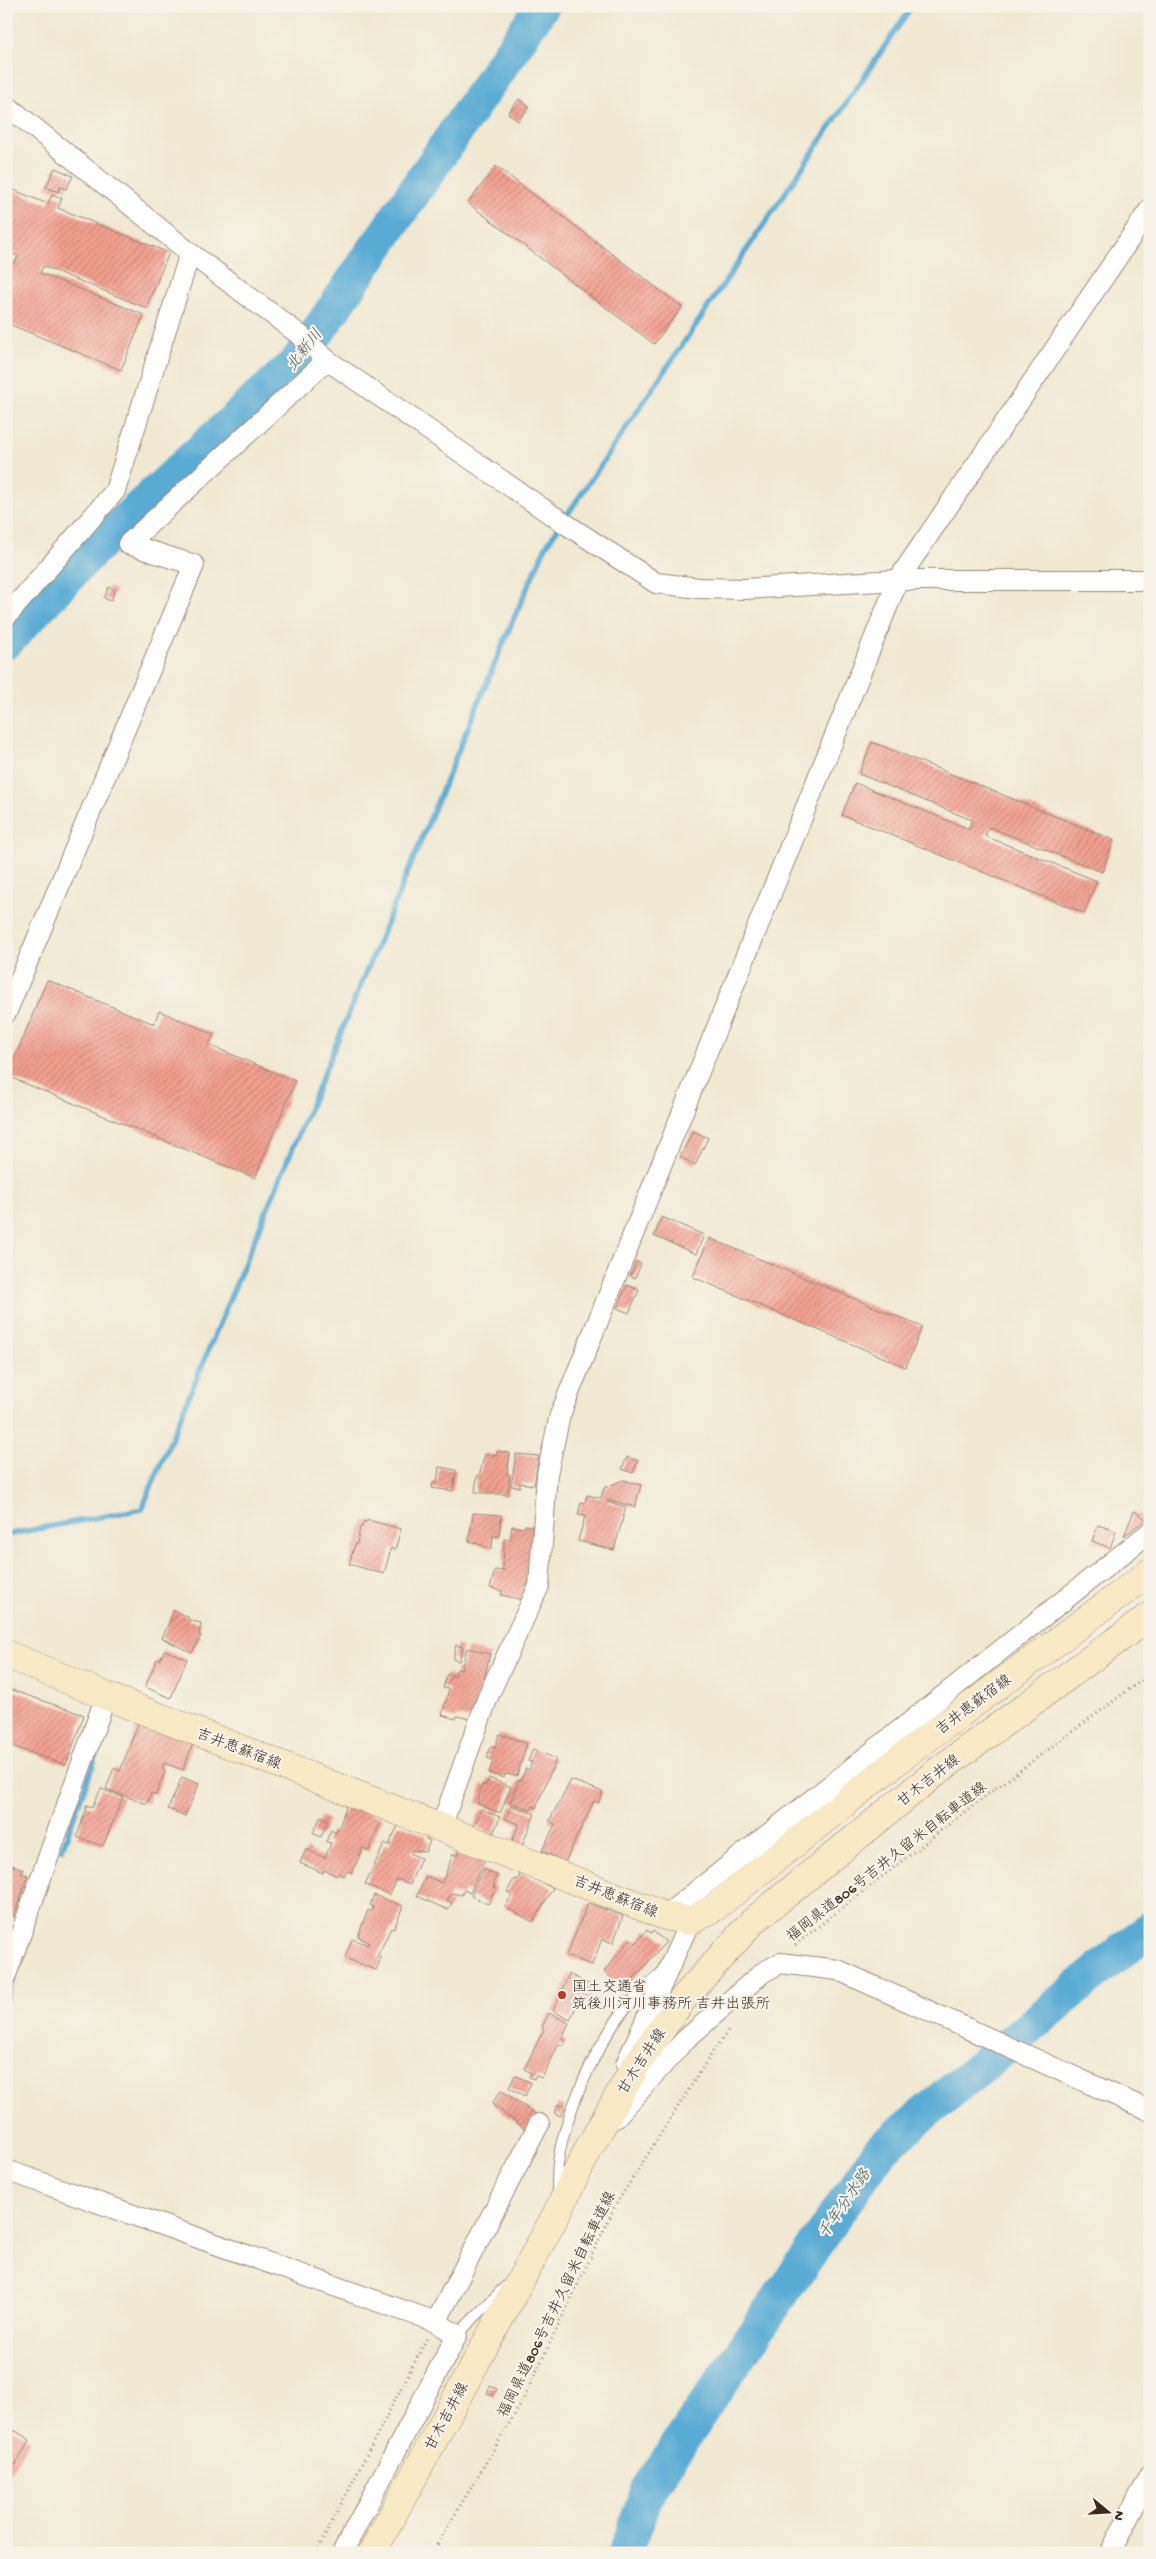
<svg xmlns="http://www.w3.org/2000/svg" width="1156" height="2559" font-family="'Gochi Hand','Klee One',sans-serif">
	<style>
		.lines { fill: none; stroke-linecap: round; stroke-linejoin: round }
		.stream { stroke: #58acd4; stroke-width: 5.5 }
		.river { stroke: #58acd4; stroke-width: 35 }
		.building { fill: url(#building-hatch) }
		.lane-casing { stroke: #968977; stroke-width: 12 }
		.street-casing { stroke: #968977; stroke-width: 22 }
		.secondary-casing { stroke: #968977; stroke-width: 29 }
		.path { stroke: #968977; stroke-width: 3; stroke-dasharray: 1 4; stroke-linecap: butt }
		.lane { stroke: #fff; stroke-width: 10 }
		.street { stroke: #fff; stroke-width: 20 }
		.secondary { stroke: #f6e9c3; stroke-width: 28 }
		.poi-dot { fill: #c8321e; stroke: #f7f3e8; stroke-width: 2 }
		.labels { text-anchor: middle; stroke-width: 4.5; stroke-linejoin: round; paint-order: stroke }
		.street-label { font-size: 15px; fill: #3b2a1e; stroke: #f7f3e8 }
		.poi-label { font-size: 15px; fill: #3b2a1e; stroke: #f7f3e8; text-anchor: start }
		.water-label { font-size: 16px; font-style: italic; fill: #45585e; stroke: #f7f3e8 }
	</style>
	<defs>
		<pattern id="building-hatch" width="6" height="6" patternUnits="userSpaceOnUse" patternTransform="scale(1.25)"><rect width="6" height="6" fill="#f39f8e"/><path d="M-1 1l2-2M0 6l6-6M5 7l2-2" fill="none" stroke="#c68273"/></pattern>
	</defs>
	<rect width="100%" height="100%" fill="#f7f3e8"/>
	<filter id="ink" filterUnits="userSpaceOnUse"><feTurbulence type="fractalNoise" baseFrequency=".02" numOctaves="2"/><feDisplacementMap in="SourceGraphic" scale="10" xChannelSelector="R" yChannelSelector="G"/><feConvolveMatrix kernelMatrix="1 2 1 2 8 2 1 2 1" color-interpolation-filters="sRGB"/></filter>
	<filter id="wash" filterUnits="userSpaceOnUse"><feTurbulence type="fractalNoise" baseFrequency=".0096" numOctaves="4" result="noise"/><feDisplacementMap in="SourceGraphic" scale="20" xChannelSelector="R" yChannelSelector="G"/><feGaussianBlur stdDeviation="1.12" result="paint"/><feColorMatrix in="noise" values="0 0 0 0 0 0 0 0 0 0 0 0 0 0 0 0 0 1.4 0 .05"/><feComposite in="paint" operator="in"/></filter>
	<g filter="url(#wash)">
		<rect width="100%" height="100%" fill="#f0e8d0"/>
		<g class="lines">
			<g class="stream">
				<polyline points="6,1535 142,1509 513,620 546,546 912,6"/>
				<polyline points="62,1849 111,1716"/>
				<polyline points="6,1998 14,1977"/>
			</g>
			<g class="river">
				<polyline points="6,642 92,551 297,362 542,6"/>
				<polyline points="625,2553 650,2486 881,2149 1150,1928"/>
			</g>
		</g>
		<g id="blocks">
			<g class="building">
				<polygon points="519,99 529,107 518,121 508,113"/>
				<polygon points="496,166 682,307 654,344 468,203"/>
				<polygon points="55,168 73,176 66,189 60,187 58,192 46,187"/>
				<polygon points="6,187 48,204 52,194 62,198 58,208 169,253 146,308 43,266 40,273 144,315 121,370 6,323 6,259 15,263 18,256 6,251"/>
				<polygon points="109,587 115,590 111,601 104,598"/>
				<polygon points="872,742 1114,840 1102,872 989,827 985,836 1097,881 1084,913 842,815 855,783 969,829 972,820 859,774"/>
				<polygon points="47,980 154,1024 159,1011 214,1034 209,1045 295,1081 255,1178 7,1076"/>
				<polygon points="693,1131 708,1138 695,1165 680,1157"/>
				<polygon points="662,1217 704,1235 696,1254 654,1236"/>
				<polygon points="709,1238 922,1327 906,1367 693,1277"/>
				<polygon points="636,1261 641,1264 635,1278 630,1276"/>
				<polygon points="627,1285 639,1290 629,1313 617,1308"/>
				<polygon points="497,1451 510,1453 507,1474 510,1475 508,1495 475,1492 477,1476 479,1476 485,1454 496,1455"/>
				<polygon points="516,1454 539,1456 534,1485 520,1483 520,1487 511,1486"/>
				<polygon points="627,1457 638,1461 633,1473 622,1469"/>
				<polygon points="439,1467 456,1470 453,1491 432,1488 433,1482 437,1482"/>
				<polygon points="623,1480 641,1485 635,1507 608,1500 607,1502 626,1507 614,1550 578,1541 585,1516 578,1515 581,1502 585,1503 587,1495 601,1498 604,1488"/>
				<polygon points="1134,1511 1146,1519 1124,1536"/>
				<polygon points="473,1513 501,1515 499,1537 493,1536 492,1549 469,1541"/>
				<polygon points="368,1520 401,1529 395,1550 391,1548 384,1574 349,1564 355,1544 357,1544 360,1527 362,1527 364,1521 367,1522"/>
				<polygon points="525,1525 538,1527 529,1581 523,1600 501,1595 502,1591 490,1588 495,1570 503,1571 504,1539 510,1540 512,1526 524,1528"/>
				<polygon points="1098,1525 1116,1531 1110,1548 1092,1541"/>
				<polygon points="174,1610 189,1618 188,1620 201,1623 199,1635 201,1636 192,1653 162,1638"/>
				<polygon points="456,1645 463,1647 459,1661 453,1659"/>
				<polygon points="467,1648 490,1654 474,1720 457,1716 456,1719 442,1715 449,1689 443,1688 447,1674 455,1677 457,1669 461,1670"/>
				<polygon points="164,1650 187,1659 171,1698 145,1687 157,1659 160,1660"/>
				<polygon points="6,1688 84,1715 66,1765 6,1744"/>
				<polygon points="140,1719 194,1741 183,1770 164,1763 162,1769 165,1771 156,1795 151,1793 147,1804 106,1789 114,1768 120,1771"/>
				<polygon points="499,1734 527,1743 517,1776 505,1774 504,1778 489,1773 493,1760 487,1758 490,1747 495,1748"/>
				<polygon points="533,1749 556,1759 536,1808 533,1806 531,1810 510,1802 519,1780 521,1781 526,1768 529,1770 532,1762 528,1761"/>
				<polygon points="182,1777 199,1784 185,1816 168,1809"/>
				<polygon points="489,1778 511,1787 500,1813 477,1803 482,1784 486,1786"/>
				<polygon points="571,1780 603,1792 598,1803 594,1801 565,1862 542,1851 555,1824 549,1821"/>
				<polygon points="101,1789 123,1797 103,1846 77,1837 87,1805 92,1807"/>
				<polygon points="347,1803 382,1818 369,1851 363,1848 352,1873 347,1871 344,1876 338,1873 337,1876 324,1870 323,1873 300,1863 306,1849 325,1858 331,1843 326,1842 331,1830 335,1833 340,1825"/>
				<polygon points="511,1805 535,1814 522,1845 512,1841 519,1824 506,1819"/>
				<polygon points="481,1809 500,1817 493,1834 474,1826"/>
				<polygon points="321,1816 328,1820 321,1837 313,1833"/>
				<polygon points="399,1824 427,1836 426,1839 430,1841 425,1852 413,1850 411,1854 421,1858 410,1884 397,1879 390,1895 365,1884 385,1843 390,1846 390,1842"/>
				<polygon points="459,1850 485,1859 470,1893 464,1890 462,1895 451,1893 447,1901 452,1903 448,1910 417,1896 426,1876 442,1883 453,1854 457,1856"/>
				<polygon points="6,1863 23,1869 21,1873 28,1875 14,1917 6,1914"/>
				<polygon points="483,1869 498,1876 493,1886 496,1887 488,1904 471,1896"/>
				<polygon points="521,1873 553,1888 533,1922 505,1907 512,1895 507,1892 514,1879 517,1880"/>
				<polygon points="374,1895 403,1906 394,1929 391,1928 377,1957 381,1958 376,1970 345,1958 352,1939 368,1945 369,1943 358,1936 368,1910 371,1912 373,1907 370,1905"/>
				<polygon points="588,1903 623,1916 613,1943 602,1939 592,1965 566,1956"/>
				<polygon points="647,1930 651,1933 653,1931 666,1942 623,1990 604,1971 631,1939 636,1943"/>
				<polygon points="569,1974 594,1987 586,2004 579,2001 570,2020 553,2011"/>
				<polygon points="549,2013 569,2023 562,2038 566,2040 563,2046 559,2044 542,2078 536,2076 534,2079 529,2077 531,2073 524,2069 544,2029 542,2027"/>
				<polygon points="515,2075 531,2083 525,2096 509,2088"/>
				<polygon points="501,2090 537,2115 526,2130 492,2104"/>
				<polygon points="558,2104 565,2107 561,2116 554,2113"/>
				<polygon points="490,2386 497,2389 493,2396 487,2393"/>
				<polygon points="6,2425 30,2440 6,2480"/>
			</g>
		</g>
	</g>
	<g filter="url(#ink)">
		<use href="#blocks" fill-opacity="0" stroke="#968977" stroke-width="1"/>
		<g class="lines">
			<defs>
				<g id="lane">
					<path d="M557,2194C557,2184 557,2173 558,2163C564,2115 598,2040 630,2003C639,1993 650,1983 660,1974"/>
					<polyline points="457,2335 506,2286"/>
				</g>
				<g id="street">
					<polyline points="6,105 190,253 300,335 327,360 549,513 656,583 699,588 744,589 898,580 1150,580"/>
					<polyline points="6,617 115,491 190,253"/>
					<polyline points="6,1013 194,565 128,544 327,360"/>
					<polyline points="441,1827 489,1694 539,1586 547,1474 560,1415 898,580 1150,209"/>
					<polyline points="665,1916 1150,1532"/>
					<polyline points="6,1975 106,1696"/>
					<polyline points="626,2064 690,1921"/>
					<polyline points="615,2118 685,2040 762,1973 780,1963 838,1970 1150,2111"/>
					<polyline points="6,2170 436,2322 457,2335 342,2553"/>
					<polyline points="436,2322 539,2124"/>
					<polyline points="1110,2553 1150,2475"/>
				</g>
				<g id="secondary">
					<polyline points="6,1654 106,1696 665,1916 690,1921 714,1908 902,1757 1150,1572"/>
					<polyline points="372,2553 557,2213 589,2148 636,2065 682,2000 752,1922 939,1770 1150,1616"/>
				</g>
			</defs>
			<use href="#lane" class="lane-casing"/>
			<use href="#street" class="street-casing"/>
			<use href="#secondary" class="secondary-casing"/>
			<g class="path">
				<polyline points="795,1945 976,1803 1150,1674"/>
				<polyline points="316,2553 427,2338"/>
				<polyline points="432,2553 521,2404 615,2206 715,2048 730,2029"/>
			</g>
			<use href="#lane" class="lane"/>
			<use href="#street" class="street"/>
			<use href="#secondary" class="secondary"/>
		</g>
	</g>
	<circle class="poi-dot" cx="562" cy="1995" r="5"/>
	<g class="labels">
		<g class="street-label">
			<text transform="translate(973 1704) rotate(-37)" y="5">吉井恵蘇宿線</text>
			<text transform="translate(239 1748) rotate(21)" y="5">吉井恵蘇宿線</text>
			<text transform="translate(928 1780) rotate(-38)" y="5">甘木吉井線</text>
			<text transform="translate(886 1861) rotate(-38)" y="5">福岡県道806号吉井久留米自転車道線</text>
			<text transform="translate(616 1896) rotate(22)" y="5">吉井恵蘇宿線</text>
			<text transform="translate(641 2061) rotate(-57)" y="5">甘木吉井線</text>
			<text transform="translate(556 2304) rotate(-64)" y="5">福岡県道806号吉井久留米自転車道線</text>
			<text transform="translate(446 2416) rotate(-62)" y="5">甘木吉井線</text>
		</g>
		<g class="poi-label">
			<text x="572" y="1991">国土交通省<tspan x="572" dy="17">筑後川河川事務所 吉井出張所</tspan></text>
		</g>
		<g class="water-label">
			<text transform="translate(303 349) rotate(-52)" y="6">北新川</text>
			<text transform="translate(843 2203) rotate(-56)" y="6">千年分水路</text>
		</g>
	</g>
	<rect width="1156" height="2559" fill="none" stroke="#f7f3e8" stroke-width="25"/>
	<g transform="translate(1108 2512) rotate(108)" stroke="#f7f3e8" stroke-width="4" paint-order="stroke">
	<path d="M0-4L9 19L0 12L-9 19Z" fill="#3b2a1e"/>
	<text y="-8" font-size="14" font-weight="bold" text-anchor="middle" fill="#3b2a1e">N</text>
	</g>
</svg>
